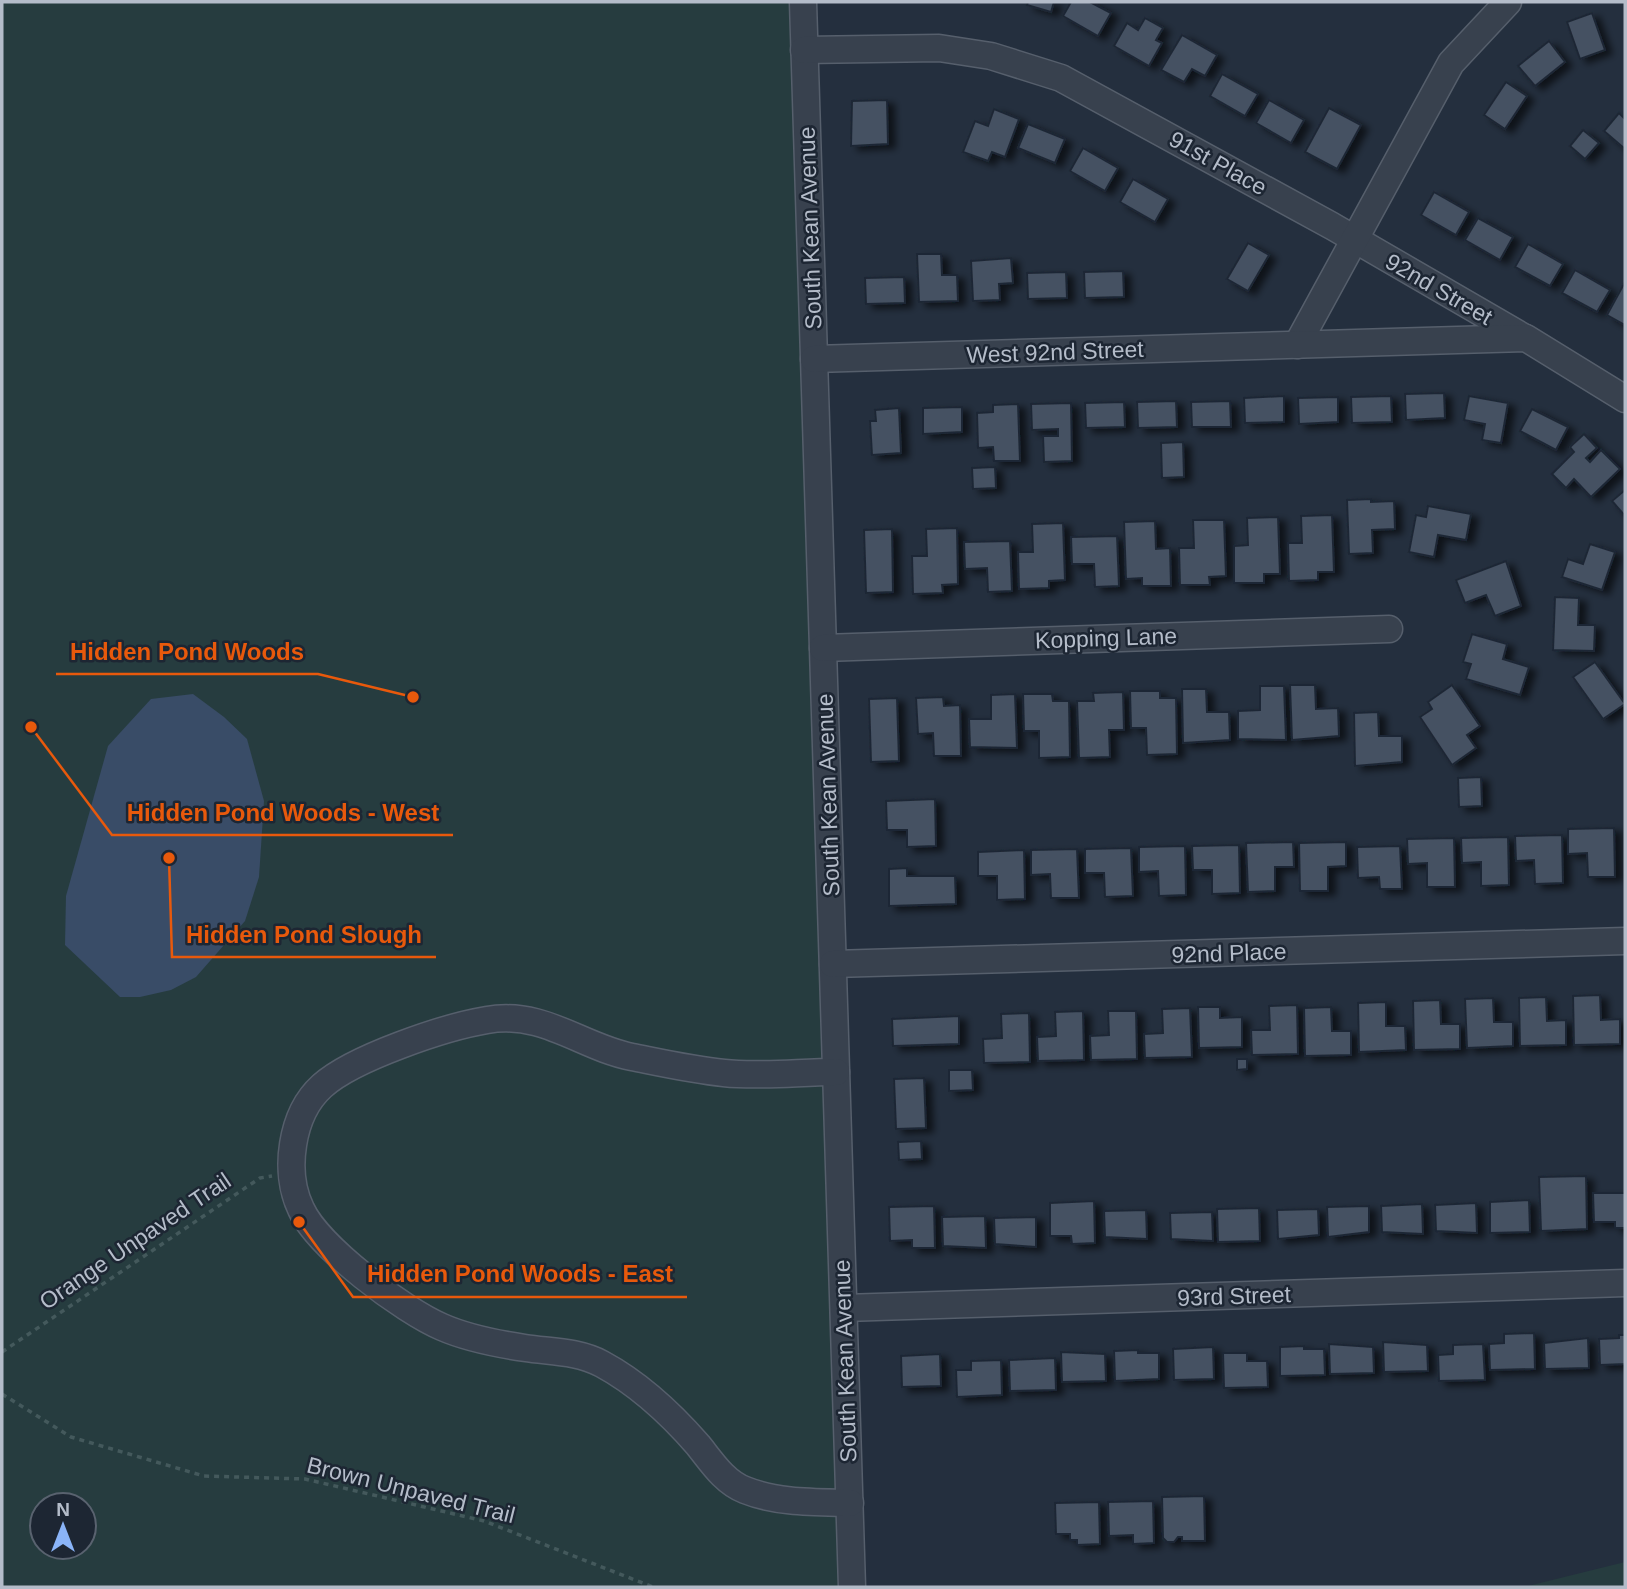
<svg xmlns="http://www.w3.org/2000/svg" width="1627" height="1589" font-family="Arial,sans-serif">
	<style>
		.green { fill: #263c3f; fill-rule: evenodd }
		.water { fill: #394c67 }
		.building { fill: #455162; stroke: #1f2835; stroke-width: 2; filter: url(#shadow) }
		.lines { fill: none; stroke-linecap: round; stroke-linejoin: round }
		.minor-casing { stroke: #565f6c; stroke-width: 29 }
		.path { stroke: #44595c; stroke-width: 3.5; stroke-dasharray: 5 5; stroke-linecap: butt }
		.minor { stroke: #38414e; stroke-width: 26 }
		.labels { text-anchor: middle; stroke-width: 5; stroke-linejoin: round; paint-order: stroke }
		.street-label { font-size: 23px; fill: #b4bcc9; stroke: #1d2633 }
		.leader { fill: none; stroke: #e8590c; stroke-width: 2.5 }
		.callout-dot { fill: #e8590c; stroke: #1d2633; stroke-width: 2.5 }
		.callout-label { font-size: 24px; text-anchor: middle; font-weight: bold; fill: #e8590c; stroke: #1d2633; stroke-width: 5; stroke-linejoin: round; paint-order: stroke }
	</style>
	<defs>
		<filter id="shadow"><feDropShadow dx="7" dy="4" stdDeviation="3.5" flood-color="#0009"/></filter>
	</defs>
	<rect width="100%" height="100%" fill="#242f3e"/>
	<g class="green">
		<path d="M2,2H801L854,1587H2ZM42,1505H84V1547H42Z"/>
		<polygon points="1625,1562 1625,1587 1524,1587"/>
	</g>
	<polygon class="water" points="193,694 224,717 247,739 264,801 259,877 245,921 196,977 171,990 140,997 120,997 65,945 66,896 108,746 151,699"/>
	<g class="building">
		<polygon points="1028,2 1054,2 1051,12 1027,5"/>
		<polygon points="1071,2 1090,2 1111,13 1098,36 1063,16"/>
		<polygon points="1592,13 1605,50 1580,59 1567,22"/>
		<polygon points="1145,18 1163,28 1156,40 1162,43 1149,66 1114,46 1127,23 1138,30"/>
		<polygon points="1182,35 1217,55 1205,76 1192,69 1184,82 1161,70"/>
		<polygon points="1549,41 1565,62 1535,86 1518,66"/>
		<polygon points="1222,74 1258,94 1245,116 1210,96"/>
		<polygon points="1506,82 1527,96 1505,129 1484,115"/>
		<polygon points="887,100 888,144 851,146 852,101"/>
		<polygon points="1269,100 1304,120 1291,143 1256,123"/>
		<polygon points="1329,108 1361,125 1337,169 1305,152"/>
		<polygon points="994,109 1019,119 1005,157 992,152 988,161 963,152 975,121 988,126"/>
		<polygon points="1619,113 1625,119 1625,149 1604,131"/>
		<polygon points="1028,124 1065,139 1055,163 1018,148"/>
		<polygon points="1583,130 1599,143 1585,159 1570,146"/>
		<polygon points="1083,148 1118,168 1105,191 1070,171"/>
		<polygon points="1133,179 1168,199 1155,222 1120,202"/>
		<polygon points="1434,192 1469,212 1456,235 1421,215"/>
		<polygon points="1478,218 1513,237 1500,260 1465,240"/>
		<polygon points="1248,243 1269,255 1248,291 1227,279"/>
		<polygon points="1528,244 1563,264 1550,286 1515,267"/>
		<polygon points="917,254 941,254 942,275 957,275 958,301 919,302"/>
		<polygon points="1011,258 1013,283 999,284 1000,300 973,301 971,261"/>
		<polygon points="1575,270 1610,290 1597,312 1562,293"/>
		<polygon points="1123,271 1124,297 1085,298 1084,272"/>
		<polygon points="1066,272 1067,298 1028,299 1027,273"/>
		<polygon points="904,277 905,303 866,304 865,278"/>
		<polygon points="1625,282 1625,325 1607,315"/>
		<polygon points="1444,393 1445,418 1406,420 1405,394"/>
		<polygon points="1284,396 1284,422 1245,423 1244,398"/>
		<polygon points="1391,396 1392,422 1352,423 1351,397"/>
		<polygon points="1469,396 1508,403 1501,443 1482,440 1485,424 1464,420"/>
		<polygon points="1338,397 1338,422 1299,424 1298,398"/>
		<polygon points="1176,401 1177,427 1138,428 1137,402"/>
		<polygon points="1230,401 1231,427 1192,427 1191,402"/>
		<polygon points="1124,402 1125,427 1086,428 1085,403"/>
		<polygon points="1071,403 1072,461 1044,462 1043,436 1058,436 1058,429 1032,430 1031,404"/>
		<polygon points="1018,404 1020,461 994,461 993,447 978,448 977,413 993,412 993,405"/>
		<polygon points="962,407 962,432 923,434 923,408"/>
		<polygon points="899,408 901,453 872,455 870,421 876,421 875,410"/>
		<polygon points="1532,409 1568,427 1556,450 1520,431"/>
		<polygon points="1584,434 1597,448 1586,458 1590,462 1601,450 1620,469 1591,497 1574,479 1566,488 1552,474 1574,452 1570,447"/>
		<polygon points="1183,442 1184,477 1162,478 1161,443"/>
		<polygon points="995,467 996,488 973,489 972,468"/>
		<polygon points="1625,490 1625,516 1612,501"/>
		<polygon points="1371,499 1371,502 1394,501 1395,529 1372,530 1373,553 1349,554 1347,500"/>
		<polygon points="1428,506 1471,514 1466,540 1438,535 1434,557 1409,552 1416,515 1426,517"/>
		<polygon points="1332,515 1334,572 1318,572 1318,580 1289,581 1288,543 1302,543 1301,516"/>
		<polygon points="1278,517 1280,574 1264,574 1264,583 1234,583 1234,546 1248,545 1247,518"/>
		<polygon points="1193,520 1224,520 1226,576 1209,577 1210,585 1180,585 1179,548 1194,548"/>
		<polygon points="1155,521 1156,549 1170,548 1171,586 1142,586 1142,578 1126,579 1124,522"/>
		<polygon points="1063,523 1065,580 1049,581 1049,588 1019,589 1018,552 1033,552 1032,524"/>
		<polygon points="957,528 958,584 942,585 943,593 913,594 912,556 927,556 926,529"/>
		<polygon points="892,529 893,592 866,593 864,530"/>
		<polygon points="1117,536 1119,586 1095,587 1094,564 1072,564 1071,537"/>
		<polygon points="1010,541 1012,591 988,592 987,568 965,569 964,542"/>
		<polygon points="1590,544 1615,552 1602,590 1562,577 1568,559 1583,564"/>
		<polygon points="1506,561 1521,606 1495,616 1486,595 1465,603 1456,580"/>
		<polygon points="1555,597 1579,598 1578,625 1595,625 1594,651 1553,650"/>
		<polygon points="1472,634 1507,644 1503,659 1529,667 1520,695 1466,679 1471,664 1463,662"/>
		<polygon points="1595,662 1625,704 1603,719 1573,677"/>
		<polygon points="1290,685 1315,685 1316,709 1338,708 1339,736 1292,740"/>
		<polygon points="1452,685 1480,726 1467,735 1476,748 1452,765 1420,717 1432,709 1428,702"/>
		<polygon points="1260,686 1284,686 1286,740 1238,739 1238,711 1260,710"/>
		<polygon points="1182,689 1206,689 1207,712 1229,712 1230,740 1183,743"/>
		<polygon points="1130,691 1160,691 1160,698 1176,698 1177,754 1147,755 1146,728 1131,728"/>
		<polygon points="1123,692 1124,730 1109,730 1110,757 1079,758 1077,701 1094,701 1093,693"/>
		<polygon points="1015,694 1017,748 970,747 969,719 991,719 991,695"/>
		<polygon points="1023,694 1052,694 1053,701 1069,701 1070,757 1039,758 1039,731 1024,731"/>
		<polygon points="943,697 944,706 960,705 961,756 934,756 933,733 918,734 916,698"/>
		<polygon points="897,698 899,761 871,762 869,699"/>
		<polygon points="1378,712 1379,736 1402,736 1402,762 1355,766 1354,713"/>
		<polygon points="1481,777 1482,806 1459,807 1458,778"/>
		<polygon points="935,799 936,846 907,847 907,830 887,830 886,801"/>
		<polygon points="1614,828 1615,877 1588,877 1587,853 1568,854 1568,829"/>
		<polygon points="1562,835 1563,883 1535,884 1534,860 1516,861 1515,836"/>
		<polygon points="1508,837 1509,885 1481,886 1481,862 1462,863 1461,838"/>
		<polygon points="1454,838 1455,887 1427,887 1427,863 1408,864 1407,839"/>
		<polygon points="1293,842 1294,867 1275,867 1275,891 1248,892 1246,843"/>
		<polygon points="1346,842 1346,866 1328,867 1328,891 1300,891 1299,843"/>
		<polygon points="1239,845 1240,893 1212,894 1212,870 1193,870 1192,846"/>
		<polygon points="1185,846 1186,895 1159,896 1158,871 1139,872 1139,847"/>
		<polygon points="1400,846 1402,889 1380,889 1379,877 1358,878 1357,847"/>
		<polygon points="1131,848 1133,896 1105,897 1104,873 1085,873 1085,849"/>
		<polygon points="1077,849 1079,898 1051,898 1050,874 1031,875 1031,850"/>
		<polygon points="1024,850 1025,899 997,900 997,876 978,876 978,852"/>
		<polygon points="907,868 907,876 955,876 956,904 889,906 889,869"/>
		<polygon points="1600,995 1601,1020 1620,1019 1620,1044 1574,1045 1573,996"/>
		<polygon points="1546,997 1547,1021 1566,1020 1566,1045 1520,1046 1519,998"/>
		<polygon points="1493,998 1494,1022 1513,1022 1513,1046 1467,1048 1465,999"/>
		<polygon points="1440,1000 1441,1024 1460,1024 1460,1049 1414,1050 1413,1001"/>
		<polygon points="1386,1002 1386,1026 1405,1026 1406,1050 1359,1052 1358,1003"/>
		<polygon points="1297,1005 1298,1054 1252,1055 1251,1030 1270,1030 1269,1006"/>
		<polygon points="1198,1007 1220,1007 1220,1018 1242,1017 1242,1047 1199,1048"/>
		<polygon points="1331,1007 1332,1031 1351,1031 1351,1055 1305,1056 1304,1008"/>
		<polygon points="1190,1008 1192,1057 1145,1058 1144,1034 1163,1033 1162,1009"/>
		<polygon points="1083,1011 1084,1060 1038,1061 1037,1037 1056,1036 1055,1012"/>
		<polygon points="1108,1011 1136,1011 1137,1059 1091,1060 1090,1036 1109,1035"/>
		<polygon points="1029,1013 1030,1062 984,1063 983,1039 1002,1038 1001,1014"/>
		<polygon points="959,1016 959,1044 893,1046 892,1019"/>
		<polygon points="1237,1059 1247,1059 1247,1069 1237,1070"/>
		<polygon points="949,1070 972,1070 973,1090 949,1091"/>
		<polygon points="924,1078 926,1128 896,1129 894,1079"/>
		<polygon points="921,1141 922,1159 899,1160 898,1142"/>
		<polygon points="1586,1176 1587,1229 1541,1231 1539,1177"/>
		<polygon points="1593,1193 1625,1193 1625,1228 1615,1228 1615,1222 1594,1222"/>
		<polygon points="1529,1200 1530,1232 1490,1233 1490,1202"/>
		<polygon points="1094,1201 1095,1243 1072,1244 1071,1236 1050,1236 1050,1203"/>
		<polygon points="1476,1203 1477,1233 1436,1231 1435,1205"/>
		<polygon points="1422,1204 1423,1234 1382,1232 1381,1206"/>
		<polygon points="934,1206 935,1248 912,1248 912,1240 890,1241 889,1207"/>
		<polygon points="1369,1206 1369,1232 1328,1237 1327,1207"/>
		<polygon points="1259,1208 1260,1241 1218,1242 1217,1209"/>
		<polygon points="1318,1209 1319,1235 1278,1239 1277,1210"/>
		<polygon points="1146,1210 1147,1239 1105,1237 1104,1211"/>
		<polygon points="1212,1212 1213,1241 1171,1239 1170,1213"/>
		<polygon points="985,1216 986,1248 943,1246 942,1217"/>
		<polygon points="1036,1217 1036,1247 995,1244 994,1218"/>
		<polygon points="1534,1333 1535,1369 1490,1370 1489,1344 1504,1343 1504,1334"/>
		<polygon points="1619,1335 1625,1335 1625,1364 1600,1365 1599,1339 1619,1338"/>
		<polygon points="1588,1338 1589,1368 1545,1369 1544,1343"/>
		<polygon points="1383,1342 1427,1345 1428,1371 1384,1372"/>
		<polygon points="1329,1344 1373,1347 1374,1373 1330,1374"/>
		<polygon points="1483,1344 1485,1380 1439,1381 1438,1355 1453,1354 1453,1345"/>
		<polygon points="1304,1346 1304,1349 1324,1349 1325,1375 1280,1376 1280,1347"/>
		<polygon points="1213,1347 1214,1379 1174,1380 1173,1349"/>
		<polygon points="1138,1350 1138,1353 1159,1353 1159,1379 1115,1381 1114,1351"/>
		<polygon points="1061,1352 1105,1354 1106,1381 1062,1382"/>
		<polygon points="1223,1353 1247,1353 1247,1361 1267,1361 1268,1387 1224,1388"/>
		<polygon points="940,1354 941,1386 902,1387 901,1356"/>
		<polygon points="1055,1358 1056,1390 1010,1391 1009,1360"/>
		<polygon points="1001,1360 1002,1395 957,1397 956,1370 971,1370 971,1361"/>
		<polygon points="1204,1496 1205,1541 1182,1541 1182,1537 1178,1537 1174,1542 1167,1542 1163,1538 1162,1497"/>
		<polygon points="1153,1501 1154,1543 1133,1544 1133,1535 1109,1536 1108,1502"/>
		<polygon points="1099,1502 1100,1544 1077,1545 1077,1540 1070,1540 1070,1534 1056,1534 1055,1503"/>
	</g>
	<g class="lines">
		<defs>
			<g id="minor">
				<polyline points="803,2 852,1587"/>
				<polyline points="804,50 939,48 991,56 1061,78 1332,226 1525,338"/>
				<polyline points="1297,345 1451,63 1508,2"/>
				<polyline points="814,359 1526,338 1625,399"/>
				<polyline points="823,648 1389,629"/>
				<polyline points="833,964 1625,941"/>
				<path d="M836,1072C800,1072 760,1077 724,1073C693,1070 662,1063 632,1057C581,1047 544,1010 487,1020C445,1027 353,1058 322,1086C291,1114 283,1172 301,1209C318,1247 404,1311 442,1327C467,1338 498,1344 525,1348C552,1352 577,1351 602,1364C639,1384 671,1414 698,1445C711,1461 724,1482 745,1490C777,1503 816,1502 850,1503"/>
				<polyline points="844,1308 1625,1283"/>
			</g>
		</defs>
		<use href="#minor" class="minor-casing"/>
		<g class="path">
			<polyline points="2,1352 260,1178 272,1176"/>
			<polyline points="2,1394 71,1437 204,1476 305,1479 484,1521 653,1587"/>
		</g>
		<use href="#minor" class="minor"/>
	</g>
	<g class="labels">
		<g class="street-label">
			<text transform="translate(1218 163) rotate(29)" y="8">91st Place</text>
			<text transform="translate(810 228) rotate(-92)" y="8">South Kean Avenue</text>
			<text transform="translate(1439 289) rotate(30)" y="8">92nd Street</text>
			<text transform="translate(1055 352) rotate(-2)" y="8">West 92nd Street</text>
			<text transform="translate(1106 638) rotate(-2)" y="8">Kopping Lane</text>
			<text transform="translate(828 795) rotate(-92)" y="8">South Kean Avenue</text>
			<text transform="translate(1229 953) rotate(-2)" y="8">92nd Place</text>
			<text transform="translate(135 1241) rotate(-34)" y="8">Orange Unpaved Trail</text>
			<text transform="translate(1234 1296) rotate(-2)" y="8">93rd Street</text>
			<text transform="translate(845 1361) rotate(-92)" y="8">South Kean Avenue</text>
			<text transform="translate(411 1490) rotate(14)" y="8">Brown Unpaved Trail</text>
		</g>
	</g>
	<path class="leader" d="M413 697L318 674H56M31 727L112 835H453M169 858L172 957H436M299 1222L353 1297H687"/>
	<g class="callout-dot">
		<circle cx="413" cy="697" r="7"/>
		<circle cx="31" cy="727" r="7"/>
		<circle cx="169" cy="858" r="7"/>
		<circle cx="299" cy="1222" r="7"/>
	</g>
	<g class="callout-label">
		<text x="187" y="660">Hidden Pond Woods</text>
		<text x="283" y="821">Hidden Pond Woods - West</text>
		<text x="304" y="943">Hidden Pond Slough</text>
		<text x="520" y="1282">Hidden Pond Woods - East</text>
	</g>
	<rect width="1627" height="1589" fill="none" stroke="#b4bcc9" stroke-width="7"/>
	<g transform="translate(63 1526)"><circle r="33" fill="#1d2633" stroke="#59626f" stroke-width="2"/>
	<path d="M0-5L12 26L0 18L-12 26Z" fill="#8ab4f8"/>
	<text y="-10" font-size="19" font-weight="bold" text-anchor="middle" fill="#b4bcc9">N</text>
	</g>
</svg>
